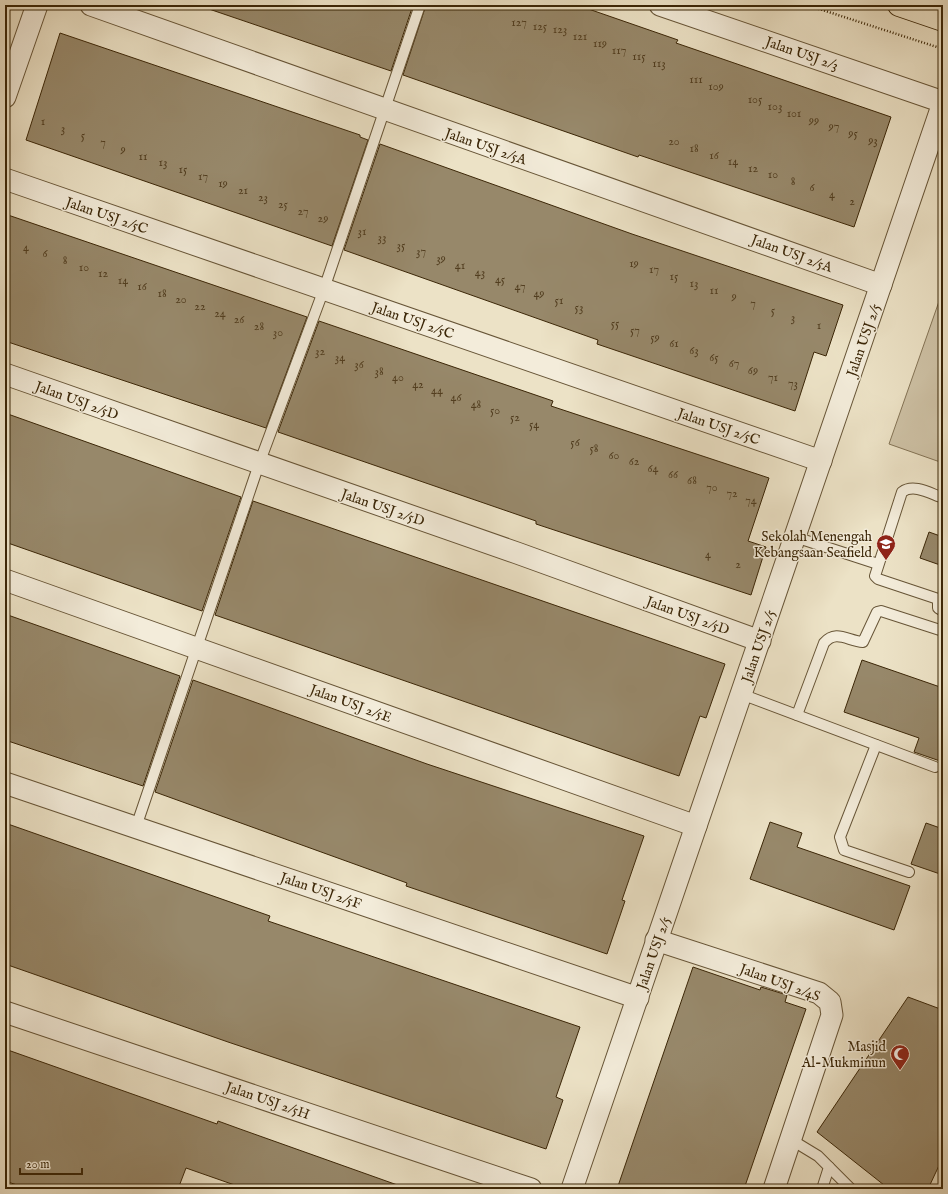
<svg xmlns="http://www.w3.org/2000/svg" width="948" height="1194" font-family="'IM FELL English',serif">
	<style>
		.green { fill: #cec2a6; stroke: #847456 }
		.building { fill: #97886a; stroke: #3b2607 }
		.lines { fill: none; stroke-linecap: round; stroke-linejoin: round }
		.service-casing { stroke: #675537; stroke-width: 12 }
		.minor-casing { stroke: #675537; stroke-width: 23 }
		.motorway-casing { stroke: #3b2607; stroke-width: 24 }
		.path { stroke: #3b2607; stroke-width: 2.5; stroke-dasharray: 1 2; stroke-linecap: butt }
		.service { stroke: #f3ecda; stroke-width: 10 }
		.minor { stroke: #f3ecda; stroke-width: 21 }
		.motorway { stroke: #ece2c6; stroke-width: 22 }
		.labels { text-anchor: middle; stroke-width: 3; stroke-linejoin: round; paint-order: stroke }
		.number-label { font-size: 12px; fill: #523e20 }
		.street-label { font-size: 14px; fill: #3b2607; stroke: #f3ecda }
		.poi-label { font-size: 14px; fill: #3b2607; stroke: #f3ecda; text-anchor: end }
	</style>
	<rect width="100%" height="100%" fill="#ece2c6"/>
	<filter id="stains"><feTurbulence type="fractalNoise" baseFrequency=".005" numOctaves="4"/><feColorMatrix values="0 0 0 0 .2 0 0 0 0 .09 0 0 0 0 .02 0 0 0 .5 -.17"/></filter>
	<radialGradient id="worn" r=".72"><stop offset=".6" stop-color="#630" stop-opacity="0"/><stop offset="1" stop-color="#630" stop-opacity=".3"/></radialGradient>
	<polygon class="green" points="943,290 943,463 889,444"/>
	<g class="building">
		<polygon points="206,5 413,5 391,71 206,8"/>
		<polygon points="426,5 577,5 678,40 676,43 891,117 854,227 639,155 638,157 403,75"/>
		<polygon points="60,33 360,135 360,137 368,140 332,246 26,140"/>
		<polygon points="380,144 632,234 843,305 826,356 814,352 795,411 597,344 598,340 344,250"/>
		<polygon points="5,214 307,317 266,428 5,341"/>
		<polygon points="319,321 553,401 551,406 769,478 748,541 766,547 751,595 536,524 536,521 278,432"/>
		<polygon points="5,413 241,497 202,611 5,542"/>
		<polygon points="253,501 725,664 706,718 700,716 679,776 215,615"/>
		<polygon points="929,532 943,537 943,566 920,558"/>
		<polygon points="5,614 180,676 143,786 5,740"/>
		<polygon points="862,660 943,688 943,762 914,752 919,738 844,712"/>
		<polygon points="193,680 427,764 644,836 622,900 625,901 607,954 406,886 407,883 155,792"/>
		<polygon points="770,822 802,833 797,847 910,886 894,930 750,879"/>
		<polygon points="5,823 270,916 268,921 580,1027 556,1097 563,1100 546,1149 228,1042 5,964"/>
		<polygon points="926,823 943,829 943,875 911,864"/>
		<polygon points="693,967 760,990 761,987 787,995 785,1002 806,1009 768,1119 744,1189 617,1189"/>
		<polygon points="908,997 943,1010 943,1157 928,1189 889,1189 817,1132"/>
		<polygon points="5,1049 217,1124 218,1121 240,1129 403,1187 403,1189 246,1189 186,1168 178,1189 29,1189 5,1181"/>
	</g>
	<g class="lines">
		<defs>
			<g id="service">
				<path d="M943,498C931,494 914,483 902,492L875,576L878,579L938,599V608L943,611"/>
				<polyline points="795,537 878,564"/>
				<polyline points="741,694 935,767"/>
				<path d="M797,715L824,643C836,629 848,641 863,642L877,612L881,611L943,631"/>
				<polyline points="876,745 840,837 844,850 909,872"/>
				<polyline points="136,827 259,464 324,289 420,5"/>
				<polyline points="790,1139 818,1156 829,1167 822,1189"/>
				<polyline points="829,1167 851,1189"/>
			</g>
			<g id="minor">
				<polyline points="91,5 881,285"/>
				<polyline points="660,5 943,102"/>
				<polyline points="5,97 37,5"/>
				<polyline points="5,179 821,461"/>
				<polyline points="5,374 517,553 760,641"/>
				<polyline points="5,580 696,826"/>
				<polyline points="5,783 638,998"/>
				<polyline points="656,940 819,993 830,1002 832,1015 774,1189"/>
				<polyline points="5,1012 531,1189"/>
				<polyline points="572,1189 943,103"/>
			</g>
			<polyline id="motorway" points="899,5 943,20"/>
		</defs>
		<use href="#service" class="service-casing"/>
		<use href="#minor" class="minor-casing"/>
		<use href="#motorway" class="motorway-casing"/>
		<polyline class="path" points="807,5 943,49"/>
		<use href="#service" class="service"/>
		<use href="#minor" class="minor"/>
		<use href="#motorway" class="motorway"/>
	</g>
	<defs>
		<symbol id="school-pin" viewBox="-11 -11 22 30"><path d="M0 17L-7.5 6A9.5 9.5 0 1 1 7.5 6Z" fill="#8f2418" stroke="#f3ecda"/><path d="M0-5L7-2L0 1L-7-2ZM-4 1L0 2.5L4 1V4Q0 6-4 4Z" fill="#fff"/></symbol>
		<symbol id="mosque-pin" viewBox="-11 -11 22 30"><path d="M0 17L-7.5 6A9.5 9.5 0 1 1 7.5 6Z" fill="#8f2418" stroke="#f3ecda"/><path d="M3.5-4.9A6 6 0 1 0 3.5 4.9A5 5 0 1 1 3.5-4.9Z" fill="#fff"/></symbol>
	</defs>
	<g fill-rule="evenodd">
		<use href="#school-pin" x="875" y="533" width="22" height="30"/>
		<use href="#mosque-pin" x="889" y="1043" width="22" height="30"/>
	</g>
	<g class="labels">
		<g class="number-label">
			<text x="519" y="26">127</text>
			<text x="540" y="30">125</text>
			<text x="560" y="33">123</text>
			<text x="580" y="40">121</text>
			<text x="600" y="47">119</text>
			<text x="619" y="54">117</text>
			<text x="639" y="60">115</text>
			<text x="659" y="67">113</text>
			<text x="696" y="83">111</text>
			<text x="716" y="90">109</text>
			<text x="755" y="103">105</text>
			<text x="775" y="110">103</text>
			<text x="794" y="117">101</text>
			<text x="814" y="124">99</text>
			<text x="43" y="125">1</text>
			<text x="834" y="130">97</text>
			<text x="63" y="132">3</text>
			<text x="853" y="137">95</text>
			<text x="83" y="139">5</text>
			<text x="873" y="144">93</text>
			<text x="674" y="145">20</text>
			<text x="103" y="146">7</text>
			<text x="694" y="152">18</text>
			<text x="123" y="153">9</text>
			<text x="714" y="159">16</text>
			<text x="143" y="160">11</text>
			<text x="733" y="165">14</text>
			<text x="163" y="166">13</text>
			<text x="753" y="172">12</text>
			<text x="183" y="173">15</text>
			<text x="773" y="178">10</text>
			<text x="203" y="180">17</text>
			<text x="793" y="185">8</text>
			<text x="223" y="187">19</text>
			<text x="812" y="191">6</text>
			<text x="243" y="194">21</text>
			<text x="832" y="198">4</text>
			<text x="263" y="201">23</text>
			<text x="852" y="205">2</text>
			<text x="283" y="208">25</text>
			<text x="303" y="215">27</text>
			<text x="323" y="222">29</text>
			<text x="362" y="235">31</text>
			<text x="382" y="241">33</text>
			<text x="401" y="249">35</text>
			<text x="26" y="251">4</text>
			<text x="421" y="255">37</text>
			<text x="45" y="257">6</text>
			<text x="441" y="262">39</text>
			<text x="65" y="264">8</text>
			<text x="634" y="267">19</text>
			<text x="460" y="269">41</text>
			<text x="84" y="271">10</text>
			<text x="654" y="273">17</text>
			<text x="480" y="276">43</text>
			<text x="103" y="277">12</text>
			<text x="674" y="280">15</text>
			<text x="500" y="283">45</text>
			<text x="123" y="284">14</text>
			<text x="694" y="287">13</text>
			<text x="142" y="290">16</text>
			<text x="520" y="290">47</text>
			<text x="714" y="294">11</text>
			<text x="162" y="297">18</text>
			<text x="539" y="297">49</text>
			<text x="734" y="300">9</text>
			<text x="181" y="303">20</text>
			<text x="559" y="304">51</text>
			<text x="753" y="307">7</text>
			<text x="200" y="310">22</text>
			<text x="579" y="311">53</text>
			<text x="773" y="314">5</text>
			<text x="220" y="317">24</text>
			<text x="793" y="321">3</text>
			<text x="239" y="323">26</text>
			<text x="615" y="327">55</text>
			<text x="819" y="329">1</text>
			<text x="259" y="330">28</text>
			<text x="635" y="334">57</text>
			<text x="278" y="336">30</text>
			<text x="655" y="341">59</text>
			<text x="674" y="347">61</text>
			<text x="694" y="354">63</text>
			<text x="320" y="355">32</text>
			<text x="340" y="361">34</text>
			<text x="714" y="361">65</text>
			<text x="734" y="367">67</text>
			<text x="359" y="368">36</text>
			<text x="753" y="374">69</text>
			<text x="379" y="375">38</text>
			<text x="398" y="381">40</text>
			<text x="773" y="381">71</text>
			<text x="793" y="387">73</text>
			<text x="418" y="388">42</text>
			<text x="437" y="394">44</text>
			<text x="456" y="401">46</text>
			<text x="476" y="408">48</text>
			<text x="495" y="414">50</text>
			<text x="515" y="421">52</text>
			<text x="534" y="428">54</text>
			<text x="575" y="446">56</text>
			<text x="594" y="452">58</text>
			<text x="614" y="459">60</text>
			<text x="634" y="465">62</text>
			<text x="653" y="472">64</text>
			<text x="673" y="478">66</text>
			<text x="692" y="484">68</text>
			<text x="712" y="491">70</text>
			<text x="732" y="497">72</text>
			<text x="751" y="504">74</text>
			<text x="708" y="558">4</text>
			<text x="738" y="568">2</text>
		</g>
		<g class="street-label">
			<text transform="translate(802 53) rotate(19)" y="5">Jalan USJ 2/3</text>
			<text transform="translate(486 146) rotate(19)" y="5">Jalan USJ 2/5A</text>
			<text transform="translate(107 215) rotate(19)" y="5">Jalan USJ 2/5C</text>
			<text transform="translate(792 253) rotate(20)" y="5">Jalan USJ 2/5A</text>
			<text transform="translate(413 320) rotate(19)" y="5">Jalan USJ 2/5C</text>
			<text transform="translate(863 340) rotate(-71)" y="5">Jalan USJ 2/5</text>
			<text transform="translate(77 400) rotate(20)" y="5">Jalan USJ 2/5D</text>
			<text transform="translate(719 426) rotate(19)" y="5">Jalan USJ 2/5C</text>
			<text transform="translate(383 507) rotate(19)" y="5">Jalan USJ 2/5D</text>
			<text transform="translate(688 615) rotate(20)" y="5">Jalan USJ 2/5D</text>
			<text transform="translate(758 646) rotate(-71)" y="5">Jalan USJ 2/5</text>
			<text transform="translate(351 703) rotate(20)" y="5">Jalan USJ 2/5E</text>
			<text transform="translate(321 890) rotate(19)" y="5">Jalan USJ 2/5F</text>
			<text transform="translate(653 953) rotate(-71)" y="5">Jalan USJ 2/5</text>
			<text transform="translate(780 982) rotate(20)" y="5">Jalan USJ 2/4S</text>
			<text transform="translate(268 1100) rotate(19)" y="5">Jalan USJ 2/5H</text>
		</g>
		<g class="poi-label">
			<text x="872" y="541">Sekolah Menengah<tspan x="872" dy="16">Kebangsaan Seafield</tspan></text>
			<text x="886" y="1051">Masjid<tspan x="886" dy="16">Al-Mukminun</tspan></text>
		</g>
	</g>
	<rect width="948" height="1194" fill="none" stroke="#ece2c6" stroke-width="20"/>
	<rect x="6" y="6" width="936" height="1182" fill="none" stroke="#3b2607" stroke-width="2"/>
	<rect x="10" y="10" width="928" height="1174" fill="none" stroke="#3b2607"/>
	<path d="M20 1168v6h62v-6" fill="none" stroke="#3b2607" stroke-width="2"/>
	<text x="26" y="1168" font-size="12" fill="#3b2607" stroke="#f3ecda" stroke-width="3" paint-order="stroke">20 m</text>
	<rect width="100%" height="100%" filter="url(#stains)"/>
	<rect width="100%" height="100%" fill="url(#worn)"/>
</svg>
